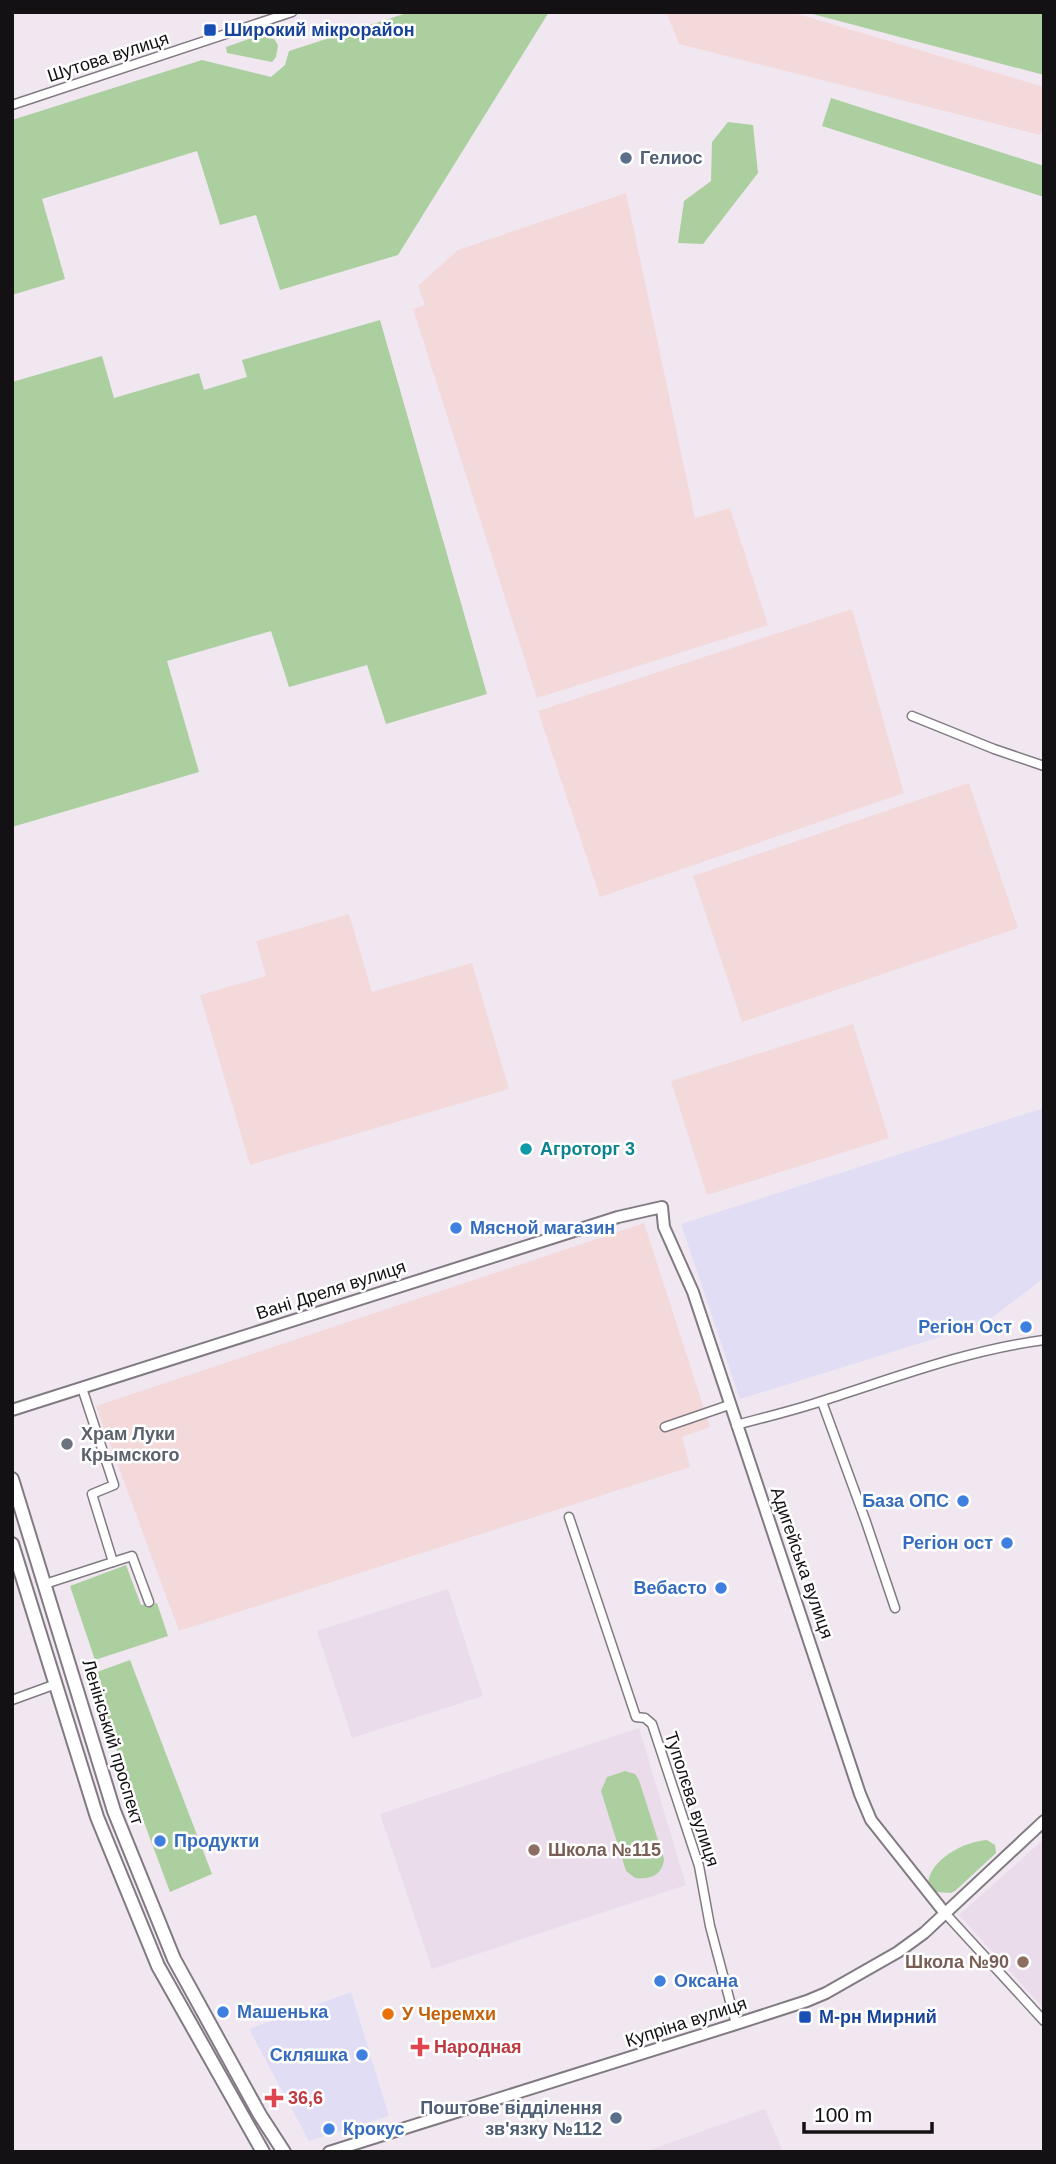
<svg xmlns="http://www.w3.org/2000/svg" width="1056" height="2164" font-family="Helvetica,sans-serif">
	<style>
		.commercial { fill: #e0ddf4 }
		.industrial { fill: #f4d9db }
		.built { fill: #ebdcec }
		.green { fill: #accfa0 }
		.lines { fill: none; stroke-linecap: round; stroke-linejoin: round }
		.street-casing { stroke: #827a83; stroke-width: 11 }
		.secondary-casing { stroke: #827a83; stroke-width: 14 }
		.primary-casing { stroke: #827a83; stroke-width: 16 }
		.street { stroke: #fff; stroke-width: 8 }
		.secondary { stroke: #fff; stroke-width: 10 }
		.primary { stroke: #fff; stroke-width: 12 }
		.transit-dot { fill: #1a4fb4; stroke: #fff; stroke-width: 2.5 }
		.service-dot { fill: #5c6f8a; stroke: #fff; stroke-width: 2.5 }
		.culture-dot { fill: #0f9aa8; stroke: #fff; stroke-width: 2.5 }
		.shop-dot { fill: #3f7fe0; stroke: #fff; stroke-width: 2.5 }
		.worship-dot { fill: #6b7280; stroke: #fff; stroke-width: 2.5 }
		.education-dot { fill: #8d6e63; stroke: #fff; stroke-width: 2.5 }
		.food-dot { fill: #e8710a; stroke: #fff; stroke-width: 2.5 }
		.health-dot { fill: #e0444e; stroke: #fff; stroke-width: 2.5 }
		.labels { text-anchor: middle; stroke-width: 5; stroke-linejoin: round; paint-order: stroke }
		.transit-label { font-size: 18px; font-weight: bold; fill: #164399; stroke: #fff; text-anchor: start }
		.street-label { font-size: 18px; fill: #141114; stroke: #fff }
		.service-label { font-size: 18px; font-weight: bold; fill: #4e5e75; stroke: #fff; text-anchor: start }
		.culture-label { font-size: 18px; font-weight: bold; fill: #0d838f; stroke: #fff; text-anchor: start }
		.shop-label { font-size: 18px; font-weight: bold; fill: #366cbe; stroke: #fff; text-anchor: start }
		.worship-label { font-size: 18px; font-weight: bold; fill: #5b616d; stroke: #fff; text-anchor: start }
		.education-label { font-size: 18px; font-weight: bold; fill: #785e54; stroke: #fff; text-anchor: start }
		.food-label { font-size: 18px; font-weight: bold; fill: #c56008; stroke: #fff; text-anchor: start }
		.health-label { font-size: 18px; font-weight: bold; fill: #be3a42; stroke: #fff; text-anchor: start }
	</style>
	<rect width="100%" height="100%" fill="#f0e7f1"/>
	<g class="commercial">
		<polygon points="1044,1108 1044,1278 985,1323 740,1399 681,1224"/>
		<polygon points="351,1992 389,2116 309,2141 249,2029"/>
	</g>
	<g class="industrial">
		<polygon points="666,12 791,12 1044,87 1044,126 1040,135 679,44"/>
		<polygon points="626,193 695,518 730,508 768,625 537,698 413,309 425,305 418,286 458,250"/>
		<polygon points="852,609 904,793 600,897 538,711"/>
		<polygon points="969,783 1018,928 742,1022 693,876"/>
		<polygon points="349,914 372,992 472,963 509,1089 250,1165 200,995 266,976 256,941"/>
		<polygon points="853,1024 889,1138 707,1195 671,1081"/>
		<polygon points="644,1223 710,1427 682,1437 690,1467 179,1631 96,1406"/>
	</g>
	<g class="built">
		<polygon points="448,1589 483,1696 352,1738 317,1631"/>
		<polygon points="639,1728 686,1885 432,1969 380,1814"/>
		<polygon points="1044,1839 1044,2009 959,1915"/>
		<polygon points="765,2109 783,2152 644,2152"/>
	</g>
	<g class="green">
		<polygon points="410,12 549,12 398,255 280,290 256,215 220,225 197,151 42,199 65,279 12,295 12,120 202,60 271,77 285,65 289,51"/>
		<polygon points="805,12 1044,12 1044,75"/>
		<polygon points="260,35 274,39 278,45 276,57 272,62 227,53 226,47"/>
		<polygon points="831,98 1044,166 1044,197 822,126"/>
		<polygon points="728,122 753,125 758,173 703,244 678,243 684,201 711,181 712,142"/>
		<polygon points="380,320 487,694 386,724 367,665 289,687 271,631 167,661 199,772 12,827 12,382 102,356 114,398 199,373 204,390 247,377 242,360"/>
		<polygon points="126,1565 141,1605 157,1603 168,1636 95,1660 70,1586"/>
		<polygon points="130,1660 212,1874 170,1892 89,1675"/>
		<path d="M625,1771L635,1774L639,1780L664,1859C663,1875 649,1880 635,1878L626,1871L601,1791L607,1777Z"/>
		<path d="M987,1840L995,1845L996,1853L955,1891L951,1893L935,1892L928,1885C928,1860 965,1841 987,1840Z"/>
	</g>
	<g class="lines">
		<defs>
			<g id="street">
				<polyline points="12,105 292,12"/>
				<polyline points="912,716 994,749 1044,766"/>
				<polyline points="822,1402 866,1522 895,1608"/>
				<path d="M736,1425C766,1417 796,1410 825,1400C897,1377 968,1350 1044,1340"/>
				<polyline points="665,1427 729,1405"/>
				<polyline points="569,1517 636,1717 645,1718 652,1724 699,1866 710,1926 736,2024"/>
				<polyline points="113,1562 132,1556 149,1602"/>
				<polyline points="45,1584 113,1562 92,1494 114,1485 82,1388"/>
				<polyline points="12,1700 56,1684"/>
				<polyline points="944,1912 1044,2021"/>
			</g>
			<g id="secondary">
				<polyline points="12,1410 618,1217 662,1207 664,1227 693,1292 860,1794 871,1820 944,1912"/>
				<polyline points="329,2152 736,2024 807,2001 826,1993 898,1952 924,1933 1044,1821"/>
			</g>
			<g id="primary">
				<polyline points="12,1479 114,1811 174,1959 260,2115 284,2152"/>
				<polyline points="12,1544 97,1817 158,1966 263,2152"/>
			</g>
		</defs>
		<use href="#street" class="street-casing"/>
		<use href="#secondary" class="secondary-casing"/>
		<use href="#primary" class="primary-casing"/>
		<use href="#street" class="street"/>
		<use href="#secondary" class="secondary"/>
		<use href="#primary" class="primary"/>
	</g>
	<g class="transit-dot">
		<rect x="203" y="23" width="14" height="14" rx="3.5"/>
		<rect x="798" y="2010" width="14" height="14" rx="3.5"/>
	</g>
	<g class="service-dot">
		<circle cx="626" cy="158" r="7"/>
		<circle cx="616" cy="2118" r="7"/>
	</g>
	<circle class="culture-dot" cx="526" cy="1149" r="7"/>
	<g class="shop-dot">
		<circle cx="456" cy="1228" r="7"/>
		<circle cx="1026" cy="1327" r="7"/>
		<circle cx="963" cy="1501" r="7"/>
		<circle cx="1007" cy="1543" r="7"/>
		<circle cx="721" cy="1588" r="7"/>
		<circle cx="160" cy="1841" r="7"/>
		<circle cx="660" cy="1981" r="7"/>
		<circle cx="223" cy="2012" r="7"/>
		<circle cx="362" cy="2055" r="7"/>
		<circle cx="329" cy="2129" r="7"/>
	</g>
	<circle class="worship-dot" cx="67" cy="1444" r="7"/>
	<g class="education-dot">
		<circle cx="534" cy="1850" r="7"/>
		<circle cx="1023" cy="1962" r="7"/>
	</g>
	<circle class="food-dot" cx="388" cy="2014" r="7"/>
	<g class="health-dot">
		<path d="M416.5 2036.5h7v7h7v7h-7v7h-7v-7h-7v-7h7z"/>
		<path d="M270.5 2087.5h7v7h7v7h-7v7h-7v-7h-7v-7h7z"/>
	</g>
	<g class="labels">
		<g class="transit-label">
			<text x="224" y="36">Широкий мікрорайон</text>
			<text x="819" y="2023">М-рн Мирний</text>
		</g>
		<g class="street-label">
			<text transform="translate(108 57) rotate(-18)" y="6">Шутова вулиця</text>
			<text transform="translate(331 1290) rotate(-18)" y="6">Вані Дреля вулиця</text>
			<text transform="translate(802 1563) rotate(71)" y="6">Адигейська вулиця</text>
			<text transform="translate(113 1742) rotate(73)" y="6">Ленінський проспект</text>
			<text transform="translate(692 1799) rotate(72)" y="6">Туполєва вулиця</text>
			<text transform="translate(686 2022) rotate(-18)" y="6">Купріна вулиця</text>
		</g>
		<g class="service-label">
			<text x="640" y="164">Гелиос</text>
			<text x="602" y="2114" text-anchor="end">Поштове відділення<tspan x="602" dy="21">зв'язку №112</tspan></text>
		</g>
		<g class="culture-label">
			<text x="540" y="1155">Агроторг 3</text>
		</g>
		<g class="shop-label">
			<text x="470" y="1234">Мясной магазин</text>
			<text x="1012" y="1333" text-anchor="end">Регіон Ост</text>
			<text x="949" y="1507" text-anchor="end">База ОПС</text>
			<text x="993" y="1549" text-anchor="end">Регіон ост</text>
			<text x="707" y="1594" text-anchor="end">Вебасто</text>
			<text x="174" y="1847">Продукти</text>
			<text x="674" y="1987">Оксана</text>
			<text x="237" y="2018">Машенька</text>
			<text x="348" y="2061" text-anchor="end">Скляшка</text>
			<text x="343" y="2135">Крокус</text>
		</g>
		<g class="worship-label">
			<text x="81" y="1440">Храм Луки<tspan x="81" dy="21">Крымского</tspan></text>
		</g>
		<g class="education-label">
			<text x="548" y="1856">Школа №115</text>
			<text x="1009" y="1968" text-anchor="end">Школа №90</text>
		</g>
		<g class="food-label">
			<text x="402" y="2020">У Черемхи</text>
		</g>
		<g class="health-label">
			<text x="434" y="2053">Народная</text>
			<text x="288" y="2104">36,6</text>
		</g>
	</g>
	<rect width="1056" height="2164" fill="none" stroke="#141114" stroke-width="28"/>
	<path d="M804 2122v10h128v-10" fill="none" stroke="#141114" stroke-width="3.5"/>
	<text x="814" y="2122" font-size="21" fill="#141114" stroke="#ffffff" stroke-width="5" paint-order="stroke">100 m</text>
</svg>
